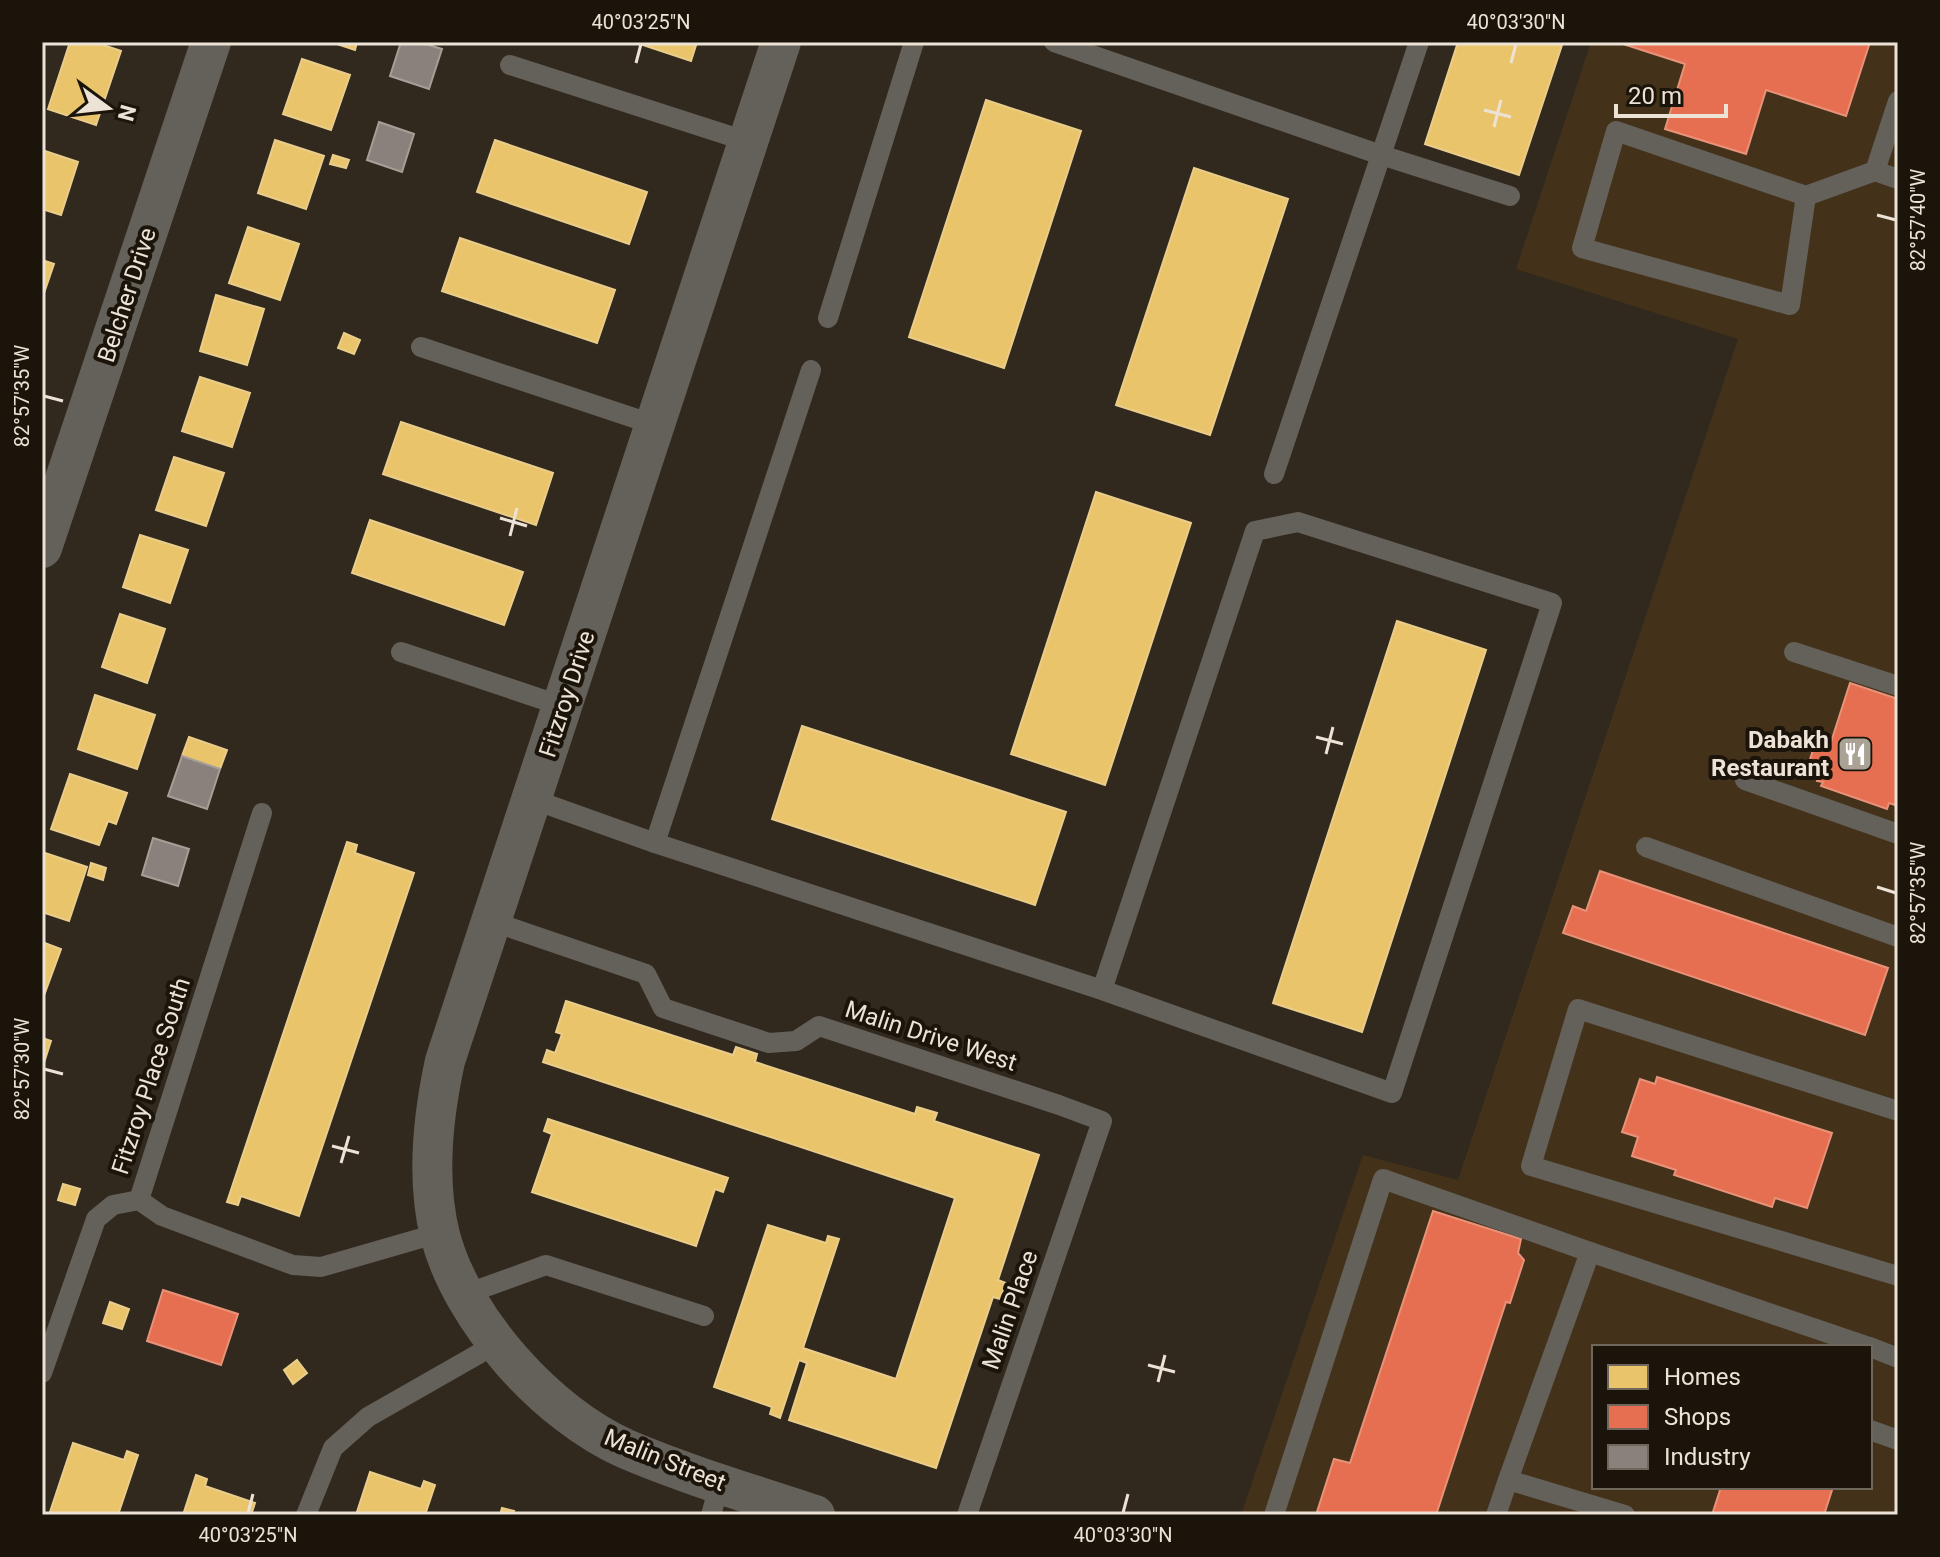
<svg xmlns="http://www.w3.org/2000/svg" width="1940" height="1557" font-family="Roboto,sans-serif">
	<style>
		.built { fill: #433219; fill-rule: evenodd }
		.homes { fill: #e9c46a; stroke: #eacd8a; stroke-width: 2 }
		.shops { fill: #e76f51; stroke: #e89279; stroke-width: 2 }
		.industry { fill: #8a817c; stroke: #a79e97; stroke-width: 2 }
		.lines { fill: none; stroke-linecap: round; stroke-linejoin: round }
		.service { stroke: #64605a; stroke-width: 20 }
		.minor { stroke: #64605a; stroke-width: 40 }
		.ticks { fill: none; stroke: #ece3d6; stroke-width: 3 }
		.labels { text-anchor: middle; stroke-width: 8; stroke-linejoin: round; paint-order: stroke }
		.street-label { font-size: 24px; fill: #ece3d6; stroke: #1b140b }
		.poi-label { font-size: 24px; font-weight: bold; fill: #ece3d6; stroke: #1b140b; text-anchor: end }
		.neatline { fill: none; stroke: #ece3d6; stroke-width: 3 }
		.ticks-label { font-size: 20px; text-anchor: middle; fill: #ece3d6 }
	</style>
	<rect width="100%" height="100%" fill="#31291e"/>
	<path class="built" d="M1591,42H1898V1515H1241L1363,1155L1458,1180L1738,339L1516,269ZM1594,1347H1870V1487H1594Z"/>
	<g class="homes">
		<polygon points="70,42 94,42 121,51 96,125 48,109"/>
		<polygon points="331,42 357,42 355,50"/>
		<polygon points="634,42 697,42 691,61"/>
		<polygon points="1458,42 1563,42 1519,175 1425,144"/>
		<polygon points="302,59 350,75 331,130 283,114"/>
		<polygon points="986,100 1081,131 1004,368 909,337"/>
		<polygon points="275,140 324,156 306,209 258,193"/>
		<polygon points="495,140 647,192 629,244 477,192"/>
		<polygon points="42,150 78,162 61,215 42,209"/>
		<polygon points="333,155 349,160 346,168 330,164"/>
		<polygon points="1194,168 1288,199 1210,435 1116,405"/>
		<polygon points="248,227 299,244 280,300 229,283"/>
		<polygon points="460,238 615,290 597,343 442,291"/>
		<polygon points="42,260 54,264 42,299"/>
		<polygon points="216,295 264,309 247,365 200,351"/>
		<polygon points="344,333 360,340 354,354 338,348"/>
		<polygon points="200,377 250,393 232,447 182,431"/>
		<polygon points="401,422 553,473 536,525 383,474"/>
		<polygon points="174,457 224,473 206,526 156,510"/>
		<polygon points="1096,492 1191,523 1105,785 1011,754"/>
		<polygon points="370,520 523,572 504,625 352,573"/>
		<polygon points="140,535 188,550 170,603 123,587"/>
		<polygon points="120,614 165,629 147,683 102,667"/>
		<polygon points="1397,621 1486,650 1362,1032 1273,1003"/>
		<polygon points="95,695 155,715 137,769 78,749"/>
		<polygon points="802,726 1066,812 1035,905 772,819"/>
		<polygon points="189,737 227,750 220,769 182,756"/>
		<polygon points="70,774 127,793 116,824 108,821 99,845 51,829"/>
		<polygon points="347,842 357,845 355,853 414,873 299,1216 241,1196 238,1205 227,1202"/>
		<polygon points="42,852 87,867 69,921 42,912"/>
		<polygon points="91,863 106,868 103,880 88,875"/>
		<polygon points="42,942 61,949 42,1001"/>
		<polygon points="566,1001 733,1055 736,1047 757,1054 755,1062 915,1114 917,1107 937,1113 934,1121 1039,1155 998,1280 1006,1283 1000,1299 993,1297 936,1468 789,1420 807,1363 799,1360 780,1418 770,1414 772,1407 714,1387 768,1225 826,1243 828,1236 839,1239 803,1348 896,1379 955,1198 543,1062 547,1050 555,1053 562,1034 556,1032"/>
		<polygon points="42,1038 51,1041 42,1069"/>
		<polygon points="548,1119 728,1178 723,1192 715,1189 696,1246 532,1192 552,1134 544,1131"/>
		<polygon points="63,1184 80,1189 75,1205 58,1200"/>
		<polygon points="110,1302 129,1309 122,1329 103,1323"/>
		<polygon points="297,1360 307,1373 293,1384 284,1370"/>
		<polygon points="73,1443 124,1460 127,1451 138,1455 118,1515 49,1515"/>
		<polygon points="370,1472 421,1489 424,1481 435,1485 425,1515 356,1515"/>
		<polygon points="196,1475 207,1479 205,1486 255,1503 251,1515 183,1515"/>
		<polygon points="502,1508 514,1511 512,1515 500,1515"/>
	</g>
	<g class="shops">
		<polygon points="1617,42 1870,42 1846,116 1766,90 1746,154 1665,129 1685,64"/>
		<polygon points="1850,683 1898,699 1898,806 1889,803 1887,809 1821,786 1823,782 1817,781 1821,771 1808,766 1817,737 1831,742"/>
		<polygon points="1600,871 1888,968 1865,1035 1563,933 1573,906 1586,911"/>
		<polygon points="1657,1077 1832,1133 1807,1208 1775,1198 1772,1207 1674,1175 1676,1170 1632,1156 1638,1137 1622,1132 1640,1079 1655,1084"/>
		<polygon points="1433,1211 1521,1239 1518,1253 1524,1260 1510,1303 1506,1302 1436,1515 1316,1515 1334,1459 1350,1463"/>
		<polygon points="163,1290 238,1314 221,1365 147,1341"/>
		<polygon points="1721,1487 1833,1487 1824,1515 1712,1515"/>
	</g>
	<g class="industry">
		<polygon points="401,42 419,42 442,49 429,89 390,76"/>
		<polygon points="379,122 414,134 402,172 367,160"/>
		<polygon points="182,756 220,769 207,809 168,796"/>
		<polygon points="153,838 189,849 178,886 142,875"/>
	</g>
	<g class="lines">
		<g class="service">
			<polyline points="1054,42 1381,155 1510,196"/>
			<polyline points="510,65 749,142"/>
			<polyline points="1898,101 1875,171 1898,179"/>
			<polyline points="1806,196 1790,305 1582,248 1616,131 1806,196 1875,171"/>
			<polyline points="828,318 914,42"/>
			<polyline points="421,347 655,425"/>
			<polyline points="1274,474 1419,42"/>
			<polyline points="401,652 562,706"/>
			<polyline points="1794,652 1898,686"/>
			<polyline points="1745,780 1898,834"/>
			<polyline points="532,799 655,843 1102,990 1392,1093 1552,603 1298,522 1255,531 1102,990"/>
			<polyline points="655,843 811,370"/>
			<polyline points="1646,847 1898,937"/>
			<polyline points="491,921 646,974 663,1008 769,1043 796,1041 819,1026 1059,1105 1102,1121 967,1515"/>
			<polyline points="1898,1111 1578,1009 1531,1166 1898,1276"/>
			<polyline points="139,1200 262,813"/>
			<polyline points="139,1200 162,1216 293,1265 321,1267 439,1233"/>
			<polyline points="466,1294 546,1265 704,1316"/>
			<polyline points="1870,1347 1898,1358"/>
			<polyline points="42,1373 96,1219 113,1205 139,1200"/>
			<polyline points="1870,1430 1898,1440"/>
			<polyline points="306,1515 333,1448 368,1417 496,1344"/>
			<polyline points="711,1515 720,1483"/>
			<polyline points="1274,1515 1383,1179 1590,1252"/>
			<polyline points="1496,1515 1508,1480"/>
			<polyline points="1625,1515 1508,1480 1590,1252 1869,1347"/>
		</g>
		<g class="minor">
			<path d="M781,42L445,1061C433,1116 426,1179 440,1235C462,1320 547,1414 626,1449C687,1475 752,1494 815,1515"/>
			<polyline points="42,548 211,42"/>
		</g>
	</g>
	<path class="ticks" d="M636,63L641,44M1511,63L1516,44M1484,110L1511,117M1494,127L1501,100M1877,215L1896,220M44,396L63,401M500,518L527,526M510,536L517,508M1316,737L1343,744M1326,754L1333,727M1877,887L1896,893M44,1069L63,1074M332,1146L359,1153M341,1163L349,1136M1148,1365L1175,1372M1158,1382L1165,1355M248,1513L253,1494M1123,1513L1128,1494"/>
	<defs>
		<symbol id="restaurant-square" viewBox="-11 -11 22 22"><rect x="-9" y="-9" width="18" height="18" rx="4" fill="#aba296" stroke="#1b140b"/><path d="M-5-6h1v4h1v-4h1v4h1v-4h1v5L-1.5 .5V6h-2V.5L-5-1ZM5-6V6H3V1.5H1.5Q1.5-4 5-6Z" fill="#fff"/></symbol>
	</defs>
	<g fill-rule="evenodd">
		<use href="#restaurant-square" x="1835" y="734" width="40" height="40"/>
	</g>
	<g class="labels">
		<g class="street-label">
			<text transform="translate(127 295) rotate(-72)" y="8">Belcher Drive</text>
			<text transform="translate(567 694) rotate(-72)" y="8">Fitzroy Drive</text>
			<text transform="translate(931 1036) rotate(18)" y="8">Malin Drive West</text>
			<text transform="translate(151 1076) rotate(-72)" y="8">Fitzroy Place South</text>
			<text transform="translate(1010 1310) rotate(-71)" y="8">Malin Place</text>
			<text transform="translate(665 1460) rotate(22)" y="8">Malin Street</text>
		</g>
		<g class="poi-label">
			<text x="1829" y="748">Dabakh<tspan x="1829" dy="28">Restaurant</tspan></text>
		</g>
	</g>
	<rect width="1940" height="1557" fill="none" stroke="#1b140b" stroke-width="88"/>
	<rect x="1592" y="1345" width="280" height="144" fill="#1b140b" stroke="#6f675c" stroke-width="2"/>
	<rect x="1608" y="1365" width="40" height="24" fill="#e9c46a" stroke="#6f675c" stroke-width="2"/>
	<text x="1664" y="1385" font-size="24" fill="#ece3d6">Homes</text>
	<rect x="1608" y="1405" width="40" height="24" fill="#e76f51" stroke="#6f675c" stroke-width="2"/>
	<text x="1664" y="1425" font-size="24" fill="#ece3d6">Shops</text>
	<rect x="1608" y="1445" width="40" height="24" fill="#8a817c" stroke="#6f675c" stroke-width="2"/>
	<text x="1664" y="1465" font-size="24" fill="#ece3d6">Industry</text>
	<g transform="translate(108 108) rotate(105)" stroke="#1b140b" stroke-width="6" paint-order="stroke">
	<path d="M0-6L14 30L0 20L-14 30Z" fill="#ece3d6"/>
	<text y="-12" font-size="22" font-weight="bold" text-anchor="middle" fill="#ece3d6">N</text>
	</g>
	<path d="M1616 104v12h110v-12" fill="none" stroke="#ece3d6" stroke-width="4"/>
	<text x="1628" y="104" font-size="24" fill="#ece3d6" stroke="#1b140b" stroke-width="6" paint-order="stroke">20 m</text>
	<rect x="44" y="44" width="1852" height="1469" class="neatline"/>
	<g class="ticks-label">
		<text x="641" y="29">40°03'25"N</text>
		<text x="1516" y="29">40°03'30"N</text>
		<text transform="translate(1918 220) rotate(-90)" y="7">82°57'40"W</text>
		<text transform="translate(22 396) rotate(-90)" y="7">82°57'35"W</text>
		<text transform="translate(1918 893) rotate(-90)" y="7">82°57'35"W</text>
		<text transform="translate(22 1069) rotate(-90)" y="7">82°57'30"W</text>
		<text x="248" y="1542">40°03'25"N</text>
		<text x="1123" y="1542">40°03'30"N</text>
	</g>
</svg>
